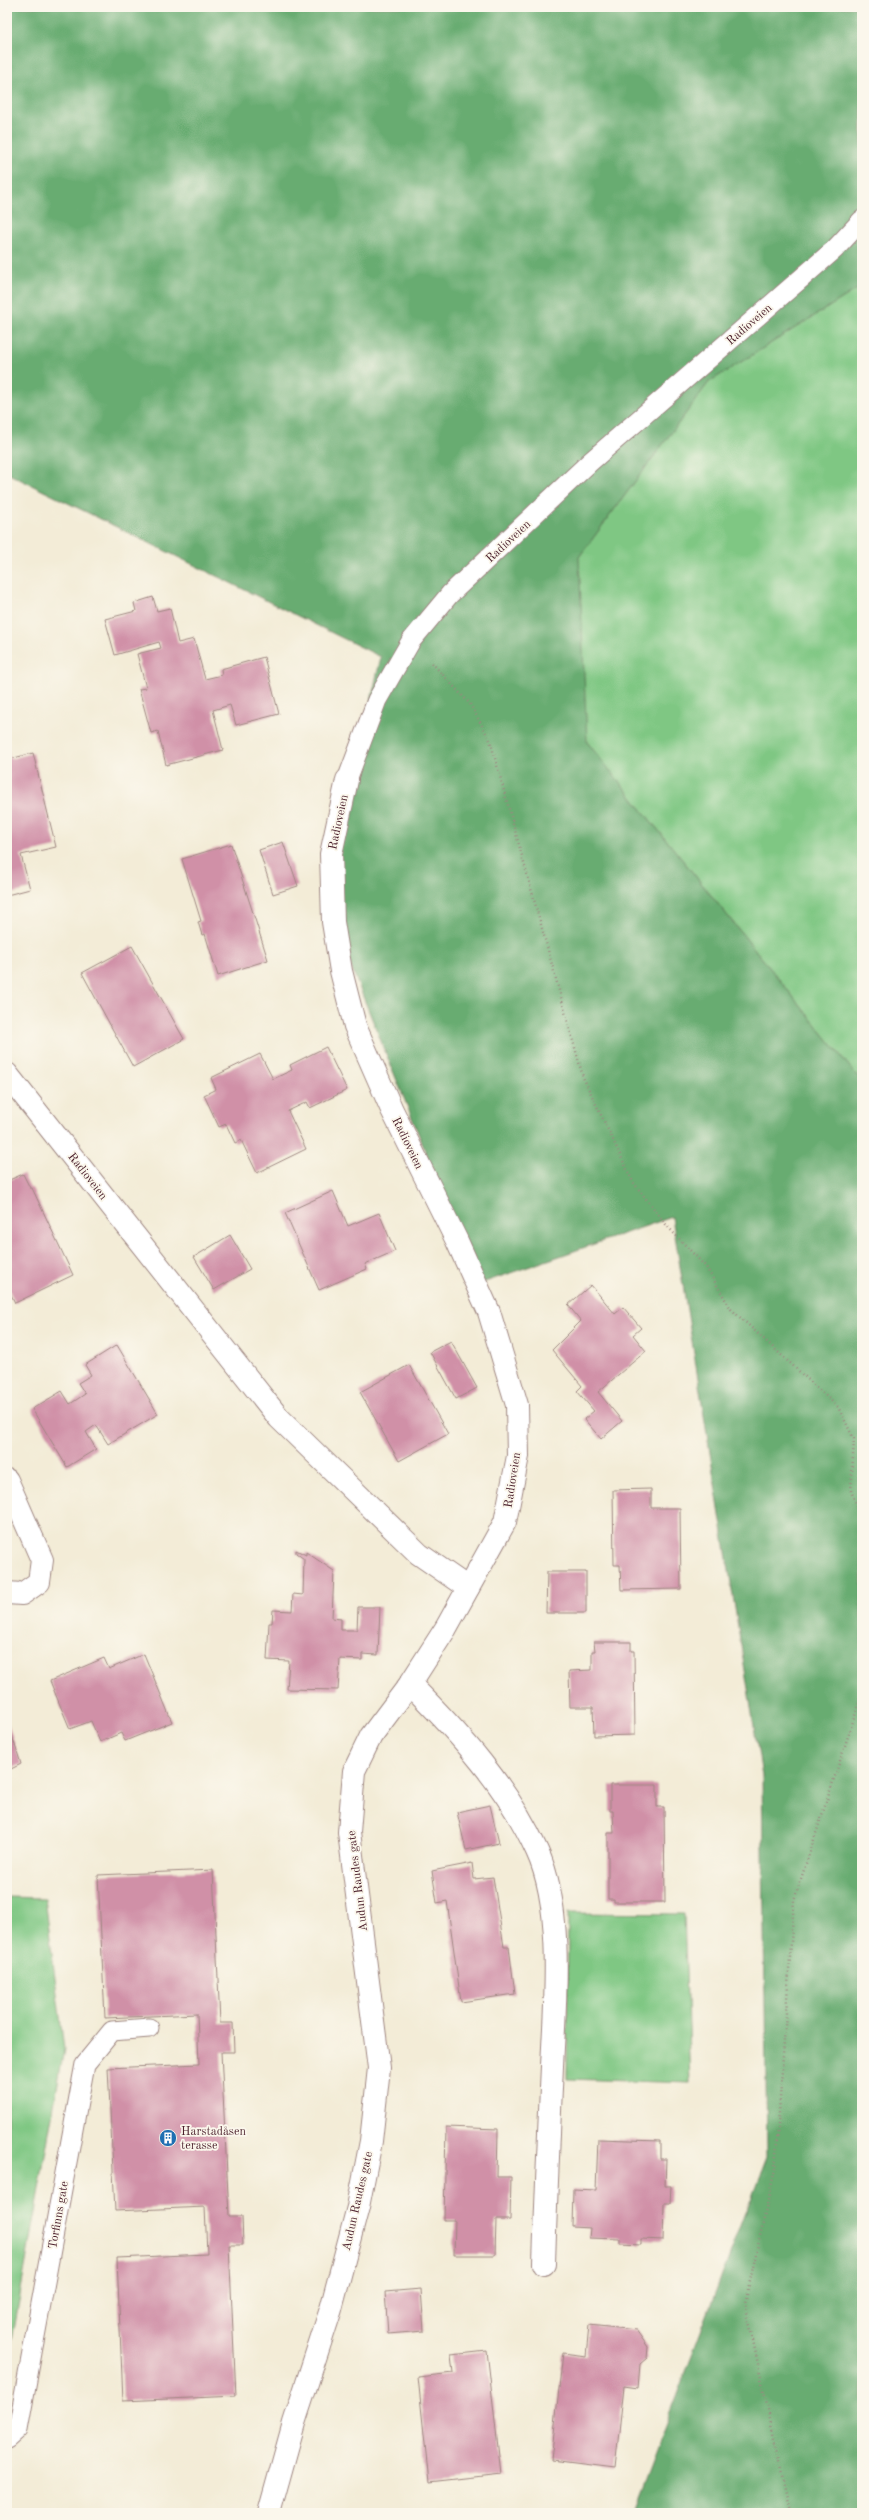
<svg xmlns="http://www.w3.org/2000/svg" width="869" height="2520" font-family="'Old Standard TT',serif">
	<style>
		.green { fill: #7fc783; stroke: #647357 }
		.forest { fill: #67ac71; stroke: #58664e }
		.building { fill: #d090a7 }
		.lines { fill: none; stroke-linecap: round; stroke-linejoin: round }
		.lane-casing { stroke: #9e8681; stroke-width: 21 }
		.street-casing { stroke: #9e8681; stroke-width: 24 }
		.path { stroke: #9e8681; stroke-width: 2.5; stroke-dasharray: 1 3; stroke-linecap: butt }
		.lane { stroke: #fff; stroke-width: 19 }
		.street { stroke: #fff; stroke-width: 22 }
		.labels { text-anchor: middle; stroke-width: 3.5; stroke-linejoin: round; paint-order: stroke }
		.street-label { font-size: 12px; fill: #4a1f2b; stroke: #fbf7ec }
		.poi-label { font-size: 12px; fill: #4a1f2b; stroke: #fbf7ec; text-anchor: start }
	</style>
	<rect width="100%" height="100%" fill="#fbf7ec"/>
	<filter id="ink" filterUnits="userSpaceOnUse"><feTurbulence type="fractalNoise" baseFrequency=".025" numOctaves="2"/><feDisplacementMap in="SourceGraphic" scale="8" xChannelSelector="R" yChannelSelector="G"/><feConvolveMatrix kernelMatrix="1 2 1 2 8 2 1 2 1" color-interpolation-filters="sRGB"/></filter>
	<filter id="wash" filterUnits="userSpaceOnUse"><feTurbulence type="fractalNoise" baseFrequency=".012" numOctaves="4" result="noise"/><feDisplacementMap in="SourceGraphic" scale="16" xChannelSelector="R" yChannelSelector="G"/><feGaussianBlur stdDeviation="0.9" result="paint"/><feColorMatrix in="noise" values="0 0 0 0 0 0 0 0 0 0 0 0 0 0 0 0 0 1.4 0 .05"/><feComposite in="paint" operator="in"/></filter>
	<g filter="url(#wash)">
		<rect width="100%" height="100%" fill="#f3ecd7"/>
		<g class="green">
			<polygon points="862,286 862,1082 621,784 616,787 511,623 579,557 709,382"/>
			<polygon points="7,1897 45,1898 64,2049 7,2368"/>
			<polygon points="568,1913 684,1914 690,2083 567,2079"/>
		</g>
		<polygon class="forest" points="7,7 862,7 862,286 709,382 579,557 587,742 862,1082 862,2513 632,2513 767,2157 762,1776 672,1217 479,1284 324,900 381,657 7,473"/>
		<g id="blocks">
			<g class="building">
				<polygon points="153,597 157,611 170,608 178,643 194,639 205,679 222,675 221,669 264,657 279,714 236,725 230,705 213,710 223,750 166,765 158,731 151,733 139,689 146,688 137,654 161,648 159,642 115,655 105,619 136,611 134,603"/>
				<polygon points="7,747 10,759 33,753 56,847 21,855 30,889 7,895"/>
				<polygon points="283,842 298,886 273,894 259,850"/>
				<polygon points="231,844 268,960 218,976 205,934 202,935 198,922 201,921 182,859"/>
				<polygon points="132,946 184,1039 133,1067 82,973"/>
				<polygon points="326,1047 347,1090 310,1108 307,1102 288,1111 306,1149 257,1173 241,1140 235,1143 226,1124 219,1127 204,1095 216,1089 211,1078 260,1054 273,1079 292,1070 290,1065"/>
				<polygon points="23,1174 30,1188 32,1188 73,1275 15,1303 7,1286 7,1181"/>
				<polygon points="333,1191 348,1226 379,1213 395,1251 365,1264 367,1269 319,1290 285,1213"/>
				<polygon points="230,1235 250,1269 214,1290 194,1257"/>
				<polygon points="591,1285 615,1314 623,1307 641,1328 633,1335 646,1351 598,1392 622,1421 601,1439 584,1419 594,1411 577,1391 582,1386 552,1350 581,1321 568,1305"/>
				<polygon points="451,1341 477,1388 456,1399 430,1352"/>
				<polygon points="117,1345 158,1414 108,1444 96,1425 86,1432 96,1449 67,1467 32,1409 62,1391 70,1404 85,1394 78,1383 91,1375 85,1365"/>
				<polygon points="409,1365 448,1434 399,1461 360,1392"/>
				<polygon points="651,1489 651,1508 680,1508 681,1589 621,1590 620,1565 614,1565 613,1490"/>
				<polygon points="296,1550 306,1555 306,1552 334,1571 332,1618 341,1619 341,1630 357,1630 358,1607 380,1607 378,1655 362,1654 362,1660 340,1659 338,1690 287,1689 289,1661 267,1660 269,1623 272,1623 273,1610 292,1611 293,1594 303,1595 304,1559 296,1553"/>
				<polygon points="547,1572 586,1572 586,1613 546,1613"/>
				<polygon points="594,1642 631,1642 631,1651 634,1651 635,1735 594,1736 593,1707 570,1707 569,1671 592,1670 592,1651 595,1651"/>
				<polygon points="144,1654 172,1722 125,1741 121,1733 100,1742 91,1721 70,1729 50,1681 104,1658 109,1669"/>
				<polygon points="7,1720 21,1764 7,1771"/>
				<polygon points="610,1785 657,1785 657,1807 664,1807 665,1902 614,1902 614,1899 608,1899 608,1833 614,1833 613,1811 610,1811"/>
				<polygon points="490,1805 499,1843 466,1850 457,1812"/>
				<polygon points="472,1863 474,1879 493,1877 504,1947 509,1947 515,1994 461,2002 447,1901 437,1903 432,1871"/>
				<polygon points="213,1870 220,2023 233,2023 234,2052 221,2052 229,2216 242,2216 243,2245 229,2245 236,2396 123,2401 117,2258 207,2254 205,2207 115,2211 108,2068 199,2064 197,2014 105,2018 98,1875"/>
				<polygon points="446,2127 498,2129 497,2177 511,2177 510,2220 496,2220 495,2255 454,2255 455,2220 444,2220"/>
				<polygon points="598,2139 660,2141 660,2159 666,2159 665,2186 671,2186 670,2203 664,2203 663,2240 641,2239 641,2245 620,2244 620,2239 589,2238 590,2228 572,2227 573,2189 596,2190"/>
				<polygon points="421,2289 424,2331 388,2334 385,2292"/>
				<polygon points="589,2325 636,2330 648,2347 647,2358 640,2364 638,2388 624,2386 615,2468 551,2460 563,2353 586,2356"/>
				<polygon points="487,2351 501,2474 429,2482 418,2377 453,2373 451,2355"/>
			</g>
		</g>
	</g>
	<g filter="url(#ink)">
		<use href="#blocks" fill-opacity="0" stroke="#9e8681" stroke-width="1"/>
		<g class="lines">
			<defs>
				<g id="lane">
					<polyline points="347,780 377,700 411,641 450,594 590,462 835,249 862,220"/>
					<polyline points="7,2439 18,2429 85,2064 112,2031 149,2028"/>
				</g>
				<g id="street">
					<polyline points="347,780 331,854 333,922 341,971 355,1026 392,1110 457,1241 489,1312 517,1405 518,1456 505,1522 446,1628 410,1684"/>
					<polyline points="7,1074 279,1418 419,1554 468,1588"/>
					<polyline points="7,1480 42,1560 39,1582 22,1594 7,1593"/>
					<path d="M269,2513L294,2423L331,2309L358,2207L371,2141L379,2068L349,1832L354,1771L371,1736L410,1684C460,1734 508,1787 537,1851C564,1909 555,2003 552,2066C549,2132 546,2198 544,2264"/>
				</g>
			</defs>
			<use href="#lane" class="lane-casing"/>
			<use href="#street" class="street-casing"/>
			<g class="path">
				<polyline points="432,663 470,704 490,740 583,1077 633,1182 668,1227 706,1267 731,1309 838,1407 854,1439 851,1491 862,1518"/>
				<polyline points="790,2513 745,2303 775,2169 794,1900 862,1694"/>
			</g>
			<use href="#lane" class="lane"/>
			<use href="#street" class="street"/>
		</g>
	</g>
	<defs>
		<symbol id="building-disc" viewBox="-11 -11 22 22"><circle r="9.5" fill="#1f6fb2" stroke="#fbf7ec"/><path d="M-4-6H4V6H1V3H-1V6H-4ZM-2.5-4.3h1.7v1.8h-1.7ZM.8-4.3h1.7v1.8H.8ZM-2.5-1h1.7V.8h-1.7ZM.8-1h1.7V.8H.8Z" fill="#fff"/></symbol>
	</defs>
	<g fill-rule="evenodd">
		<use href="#building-disc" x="158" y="2128" width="20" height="20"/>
	</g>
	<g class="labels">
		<g class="street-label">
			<text transform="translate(749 324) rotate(-41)" y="4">Radioveien</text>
			<text transform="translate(508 541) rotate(-43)" y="4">Radioveien</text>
			<text transform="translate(338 822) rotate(-78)" y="4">Radioveien</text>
			<text transform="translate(408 1143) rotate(64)" y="4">Radioveien</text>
			<text transform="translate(88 1176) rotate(52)" y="4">Radioveien</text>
			<text transform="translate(512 1480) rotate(-81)" y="4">Radioveien</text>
			<text transform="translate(357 1881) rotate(-97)" y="4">Audun Raudes gate</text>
			<text transform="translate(357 2201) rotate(-77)" y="4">Audun Raudes gate</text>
			<text transform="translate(58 2215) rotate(-80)" y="4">Torfinns gate</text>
		</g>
		<g class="poi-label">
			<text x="181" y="2135">Harstadåsen<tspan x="181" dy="14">terasse</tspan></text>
		</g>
	</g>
	<rect width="869" height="2520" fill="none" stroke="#fbf7ec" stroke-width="24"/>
</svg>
